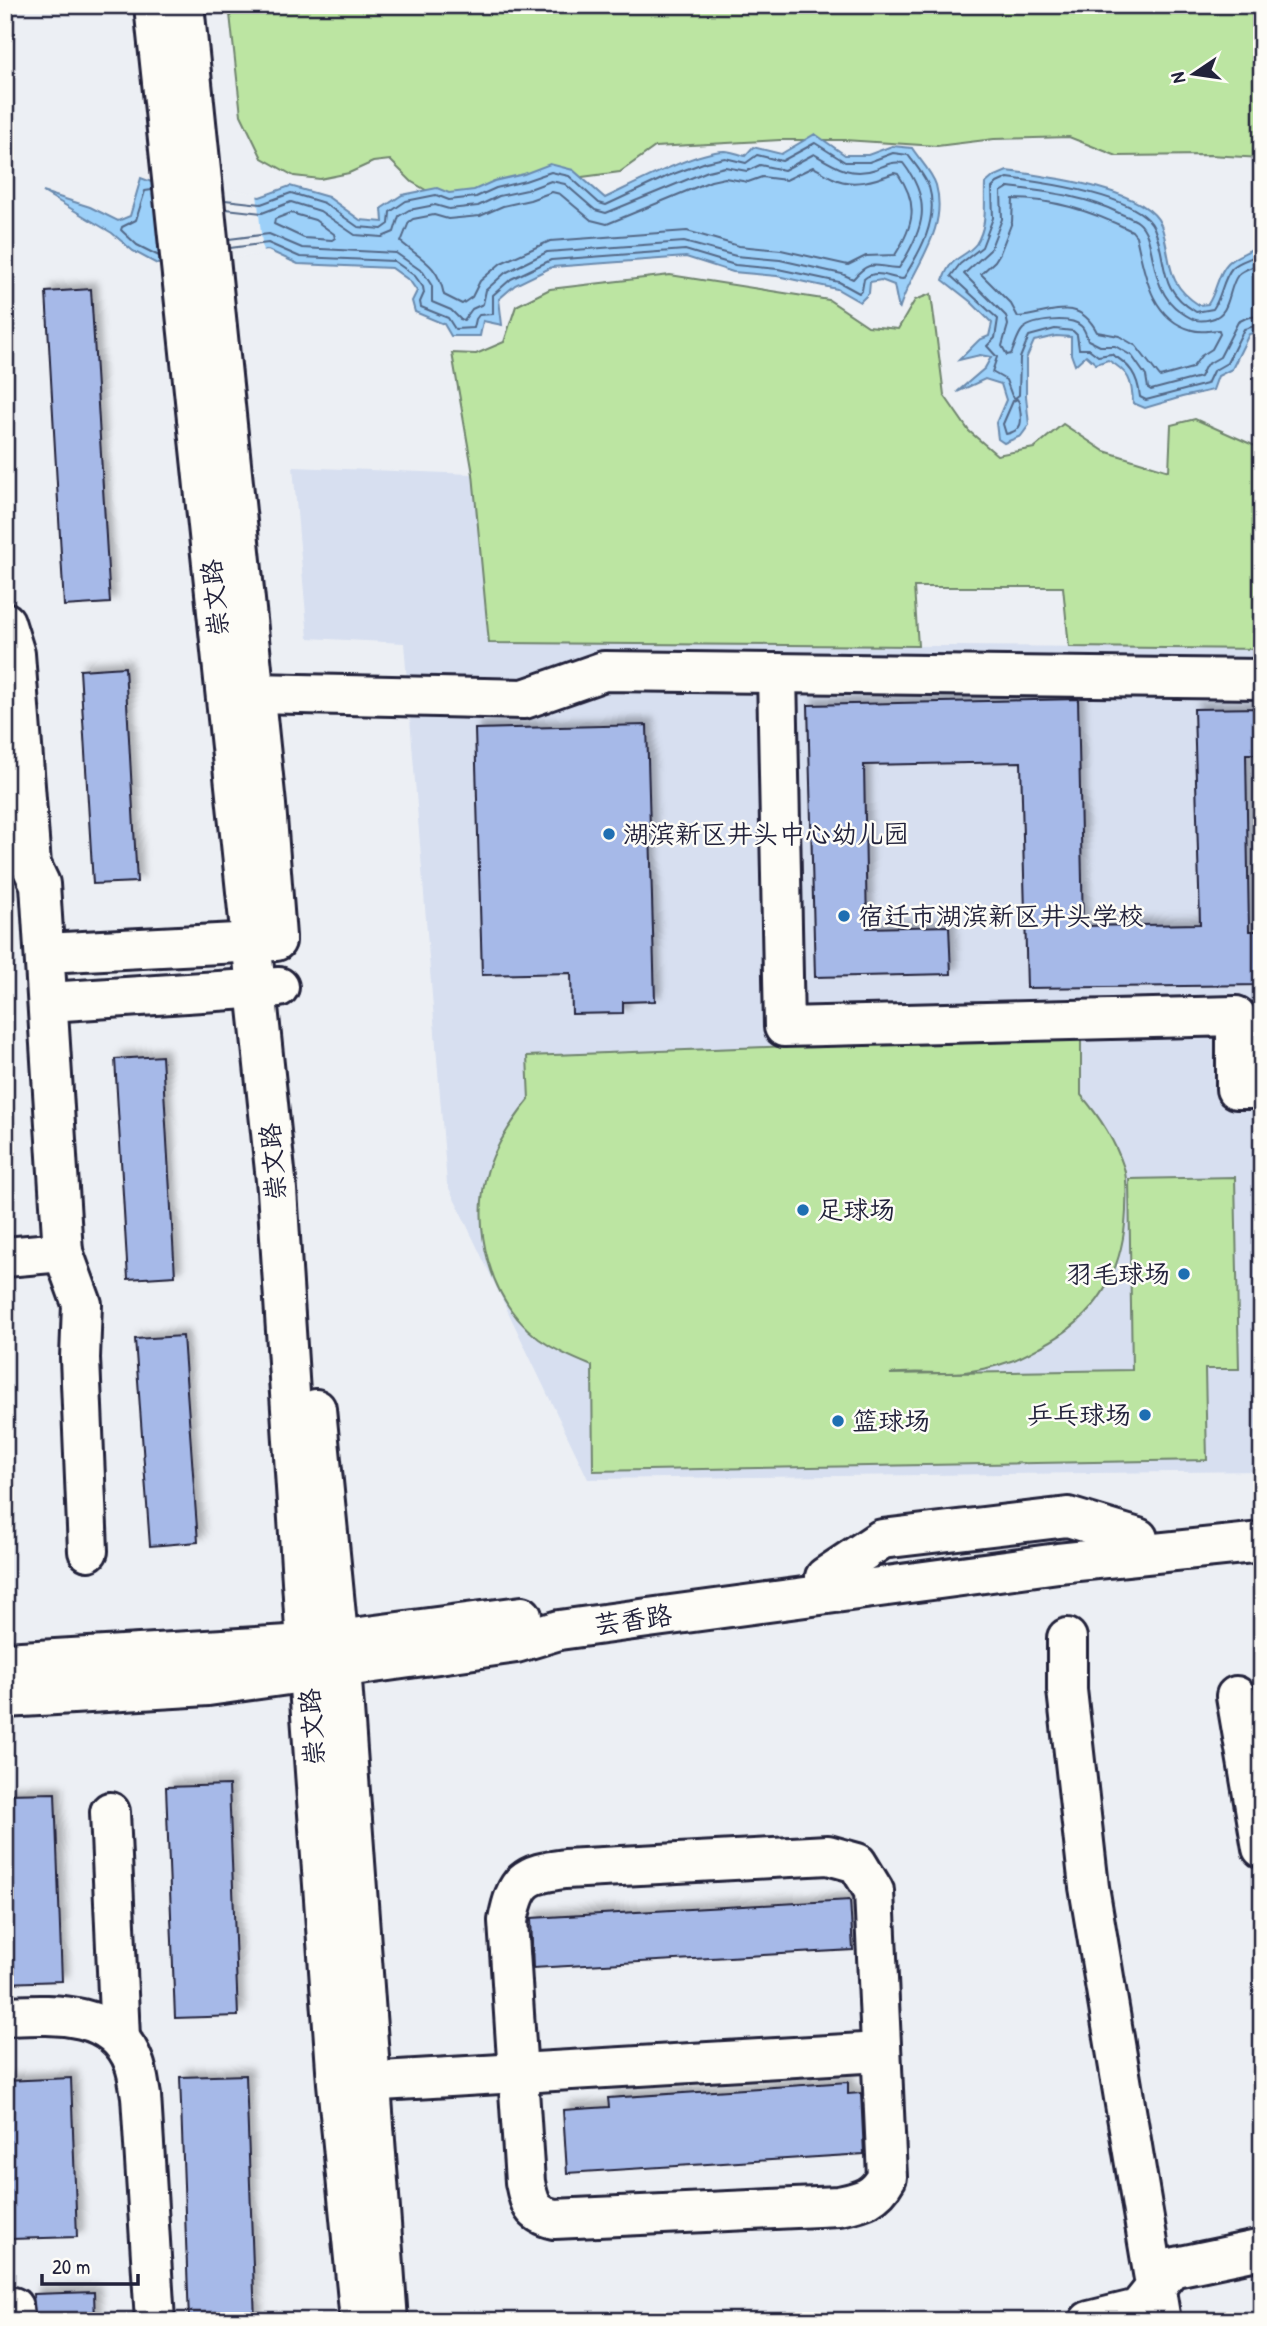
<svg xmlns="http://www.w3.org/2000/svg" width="1267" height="2326" font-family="'Patrick Hand','LXGW WenKai TC',sans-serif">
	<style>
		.built { fill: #d7dff0 }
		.green { fill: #bce5a2; stroke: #6f846e; stroke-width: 2 }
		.water { fill: #9cd0f9; stroke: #6b8aad; stroke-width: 2 }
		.pier { fill: #eceff4 }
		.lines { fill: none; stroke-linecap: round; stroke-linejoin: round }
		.shore { stroke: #536887; stroke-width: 2 }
		.building { fill: #a6b9e8; stroke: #22223b; stroke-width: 2; filter: url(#shadow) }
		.minor-casing { stroke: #22223b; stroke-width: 44 }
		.minor { stroke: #fdfcf7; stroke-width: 38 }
		.poi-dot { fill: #1f6fb2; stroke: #fdfcf7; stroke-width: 2.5 }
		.labels { text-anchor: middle; stroke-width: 5; stroke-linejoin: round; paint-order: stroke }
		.street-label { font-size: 26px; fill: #22223b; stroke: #fdfcf7 }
		.poi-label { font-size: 26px; fill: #22223b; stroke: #fdfcf7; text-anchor: start }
	</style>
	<defs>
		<filter id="shadow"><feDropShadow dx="6" dy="-6" stdDeviation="3.5" flood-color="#0004"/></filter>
	</defs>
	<rect width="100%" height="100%" fill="#eceff4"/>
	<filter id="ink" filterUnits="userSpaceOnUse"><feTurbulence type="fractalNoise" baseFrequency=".0143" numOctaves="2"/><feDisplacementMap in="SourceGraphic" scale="14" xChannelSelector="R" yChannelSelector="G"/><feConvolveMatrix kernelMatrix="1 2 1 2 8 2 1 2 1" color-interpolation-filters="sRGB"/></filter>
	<g filter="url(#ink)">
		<polygon class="built" points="293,467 473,474 490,643 1262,648 1262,1471 588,1479 447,1184 404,643 308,638"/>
		<g class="green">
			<polygon points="229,5 1247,5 1262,13 1262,158 1209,155 1117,156 1069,137 994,139 937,146 844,140 780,140 655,147 620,172 436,196 412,182 390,160 373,162 349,173 320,179 294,176 262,158 241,115"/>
			<polygon points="670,275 829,300 868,326 898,329 915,300 931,294 944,395 969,431 997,455 1034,448 1063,424 1104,451 1169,471 1171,425 1195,419 1262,449 1262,649 1069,647 1063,587 914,587 918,646 489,643 473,474 452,353 476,354 504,342 516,306 550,289"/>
			<path d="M1081,1035V1095C1100,1117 1115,1141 1124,1168C1128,1181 1126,1198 1126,1211C1123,1273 1097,1318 1040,1347C1031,1352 1021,1358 1011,1361C997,1366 980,1370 965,1372C940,1375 914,1370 890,1374L1132,1370L1129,1179L1235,1177L1239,1369H1205L1207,1460L593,1471L592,1366C573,1358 556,1351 539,1339C490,1302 470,1226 488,1169C497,1143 512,1121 529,1100L527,1056Z"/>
		</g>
		<g class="water">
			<path d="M815,134L845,155H868L892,146L912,148C919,159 932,172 936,185C949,233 911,268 899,310L894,285L881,280L870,282L869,293L860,302L837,289L777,276L733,272L686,257L552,267L515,285L499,299L502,325L483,321L480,336H451L444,324L415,312L412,301L417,291L410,281L392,268L298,264L268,250L157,264L133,251L112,233L43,192L90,207L118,221L130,216L141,178L154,183L260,197L290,186L328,197L360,220L383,222L382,208L402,195L437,188L449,193L474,190L494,181L524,174L550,164L573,170L605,198C633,185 694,152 724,151C730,151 739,154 745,156L753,147L781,154Z"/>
			<path d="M1007,171C1042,176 1147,188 1161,225C1173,260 1163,282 1199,305L1208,304C1217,291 1217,274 1228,263C1238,253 1252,253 1262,241V331L1249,334L1232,369L1218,376L1213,390L1182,397L1145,408L1133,403C1132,380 1129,372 1108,360L1096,364L1086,355L1075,365L1071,354V337L1056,336L1034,341L1026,359V396L1029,425L1021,436L1004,443L998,439L996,423L1006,400L1001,384L985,379L957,392L985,368L991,357L980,355L959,360L979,340L989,336L992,323L971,302L943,280C951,255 964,259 976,244C988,226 984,204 985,184L993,177Z"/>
		</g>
		<polygon class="pier" points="163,181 257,193 263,254 172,267"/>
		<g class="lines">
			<g class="shore">
				<path d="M813,167C820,170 826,175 833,178C852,188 876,180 894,173L898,174C919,204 914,225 895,255L866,256L848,265L781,250L739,246L687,231L550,241L501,263L480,281L472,297L462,304L444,295C438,264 422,260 401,242L409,222L413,219L434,215L448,219L480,216L503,206L530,200L552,192L560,194L591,220L607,224L711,181L725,178L748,182L762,177L786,180Z"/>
				<polyline points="152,190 145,191 136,220 122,227 121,230 137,245 159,256"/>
				<path d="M1013,199C1054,199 1096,213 1132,231L1136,236C1144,271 1150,319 1192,330C1201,333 1210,330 1219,330L1220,334L1212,349L1201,356L1192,368L1160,377L1136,346L1119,336L1097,332C1077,294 1049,315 1018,317L1011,304L981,274L995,261L1000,253L1012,222Z"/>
				<path d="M225,200L261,204L291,193L324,203L358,227L382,229L389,224L390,212L406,201L436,195L449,200L476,197L496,188L525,181L551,172L569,176L599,203L606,205L668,176L706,162L725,158L746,163L757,155L782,161L815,143L845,162H869L893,153L908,155C915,164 925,176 929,187C939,220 920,252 903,279C890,279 877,268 864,279L862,290L859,293L839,282L778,269L735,265L685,250L551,260L511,279L493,295V314L479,315L476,319L474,328L455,329L448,318L421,307L420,302L424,293L423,287L415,276L394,261L300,257L268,243L230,248"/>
				<path d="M226,209L262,213L291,202L320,211L355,235L382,237L394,232L399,216L409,210L435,205L449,209L478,206L499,196L527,190L551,181L565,184L595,210L606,213L708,171L725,167L747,171L760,165L784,170L814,154C834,166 851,178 876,169C886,165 892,161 903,163C933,202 924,229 899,268C876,268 872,257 853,279L842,274L780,260L736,256L684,242L547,252L505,273L486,290L483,304L472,309L464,320L460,319L451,310L432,302V286L423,272L396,253L302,248L269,234L229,239"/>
				<polygon points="291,213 315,220 334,234 335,238 332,240 304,238 274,224 275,219"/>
				<path d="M1262,252C1253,259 1240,260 1232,268C1222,280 1222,296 1213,309L1196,312C1156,288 1169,264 1154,228C1140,195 1040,182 1008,178L997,183L992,188L993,218L982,247L960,264L951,276L998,319L995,338L987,346L997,357L992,372L1006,380L1012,396L1015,398L1019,395L1020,358L1029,336L1055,329L1073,331L1077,335L1079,349H1089L1098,356L1111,354C1130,364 1138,376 1140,397L1146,400L1207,384L1213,371L1227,363L1244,329L1262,324"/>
				<path d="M1262,263C1254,267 1243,269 1238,275C1227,289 1232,314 1211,319C1198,323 1191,319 1181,312C1146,289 1158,237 1138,222C1133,218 1125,216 1119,213C1085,196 1047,192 1009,187L1001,192L1002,219L990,250L964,274L1006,316L1008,325L1002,346L1007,355L1011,354C1015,347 1017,335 1023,329C1033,320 1071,316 1081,326C1085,329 1086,335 1088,340L1100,346H1115L1132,356L1146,376L1148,388L1151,390L1200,377L1206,365L1220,357L1238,322L1246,318L1262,315"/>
				<path d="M1017,399L1019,402C1021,418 1026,430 1006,434L1003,424L1013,401Z"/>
			</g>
		</g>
		<g class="building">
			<polygon points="91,289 110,603 64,606 46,292"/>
			<polygon points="125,667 137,882 93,884 80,670"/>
			<polygon points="1078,699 1083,926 1200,924 1194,709 1262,708 1262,754 1246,754 1249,931 1262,931 1262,985 1027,988 1021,762 864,765 867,928 949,926 951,974 815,977 808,705"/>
			<polygon points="647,725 655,1001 623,1002 623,1013 572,1014 571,973 482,975 475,729"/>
			<polygon points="162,1056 175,1276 128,1279 115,1059"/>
			<polygon points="183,1336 198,1542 150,1546 135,1339"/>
			<polygon points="229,1785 238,2016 175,2018 166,1787"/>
			<polygon points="55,1793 62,1981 5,1983 5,1794"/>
			<polygon points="850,1900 853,1950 533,1968 531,1918"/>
			<polygon points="246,2075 255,2321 189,2321 180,2077"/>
			<polygon points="71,2078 77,2237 11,2239 5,2081"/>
			<polygon points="848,2082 848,2094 861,2093 864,2154 567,2173 563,2110 609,2107 608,2098"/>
			<polygon points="94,2292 95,2321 36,2321 33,2294"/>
		</g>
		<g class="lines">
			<defs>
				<g id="minor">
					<polyline points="154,5 277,1190 306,1644 337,2083 360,2321"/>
					<polyline points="184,5 266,805 276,937"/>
					<polyline points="5,622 15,654 31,865 40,884 63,1252 5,1257"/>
					<polyline points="777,673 784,1027 1236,1016 1236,1089 1254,1089"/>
					<polyline points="254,693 524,699 604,671 1262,679"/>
					<polyline points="45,953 276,941"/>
					<polyline points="48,1002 279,987"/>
					<polyline points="63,1252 82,1304 80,1358 88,1551"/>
					<polyline points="316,1409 341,1667 388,2321"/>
					<polyline points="825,1577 882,1539 1068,1517 1138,1538"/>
					<polyline points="1067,1638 1067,1690 1089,1887 1161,2321"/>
					<polyline points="5,1662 306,1644 522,1616"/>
					<polyline points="1236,1696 1262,1848"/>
					<polyline points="5,1698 208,1686 516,1643 559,1630 1058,1563 1262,1542"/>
					<polyline points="110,1812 120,2038"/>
					<path d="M828,1855L857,1863L874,1891L887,2177C875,2199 862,2201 839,2206L554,2219C532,2214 529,2203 525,2182L508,1921C516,1880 524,1874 565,1869Z"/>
					<path d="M5,2016C52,2014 114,2009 134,2063C138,2073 139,2085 141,2096L155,2321"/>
					<polyline points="347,2083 881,2052"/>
					<polyline points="13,2307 14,2321"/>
					<polyline points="1089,2321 1138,2309 1171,2268 1262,2249"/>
				</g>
			</defs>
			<use href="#minor" class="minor-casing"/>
			<use href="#minor" class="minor"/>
		</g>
	</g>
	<g class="poi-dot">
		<circle cx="609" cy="834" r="7"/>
		<circle cx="844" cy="916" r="7"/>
		<circle cx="803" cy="1210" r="7"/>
		<circle cx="1184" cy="1274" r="7"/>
		<circle cx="1145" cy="1415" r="7"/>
		<circle cx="838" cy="1421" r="7"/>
	</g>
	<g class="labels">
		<g class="street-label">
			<text transform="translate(215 598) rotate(-96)" y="9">崇文路</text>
			<text transform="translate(273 1162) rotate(-95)" y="9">崇文路</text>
			<text transform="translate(633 1620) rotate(-8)" y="9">芸香路</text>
			<text transform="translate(312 1727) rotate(-94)" y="9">崇文路</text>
		</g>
		<g class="poi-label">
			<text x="623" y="843">湖滨新区井头中心幼儿园</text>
			<text x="858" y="925">宿迁市湖滨新区井头学校</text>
			<text x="817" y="1219">足球场</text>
			<text x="1170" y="1283" text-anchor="end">羽毛球场</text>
			<text x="1131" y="1424" text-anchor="end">乒乓球场</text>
			<text x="852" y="1430">篮球场</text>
		</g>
	</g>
	<rect width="1267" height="2326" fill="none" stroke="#fdfcf7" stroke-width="28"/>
	<rect x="14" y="14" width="1239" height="2298" fill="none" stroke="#22223b" stroke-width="2.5" filter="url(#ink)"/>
	<g transform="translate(1194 74) rotate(257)" stroke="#fdfcf7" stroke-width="5" paint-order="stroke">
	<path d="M0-5L12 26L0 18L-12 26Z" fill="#22223b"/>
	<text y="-10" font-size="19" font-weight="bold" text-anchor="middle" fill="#22223b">N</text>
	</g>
	<path d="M42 2274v10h96v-10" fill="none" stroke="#22223b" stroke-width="3.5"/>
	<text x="52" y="2274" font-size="21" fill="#22223b" stroke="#fdfcf7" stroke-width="5" paint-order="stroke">20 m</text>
</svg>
